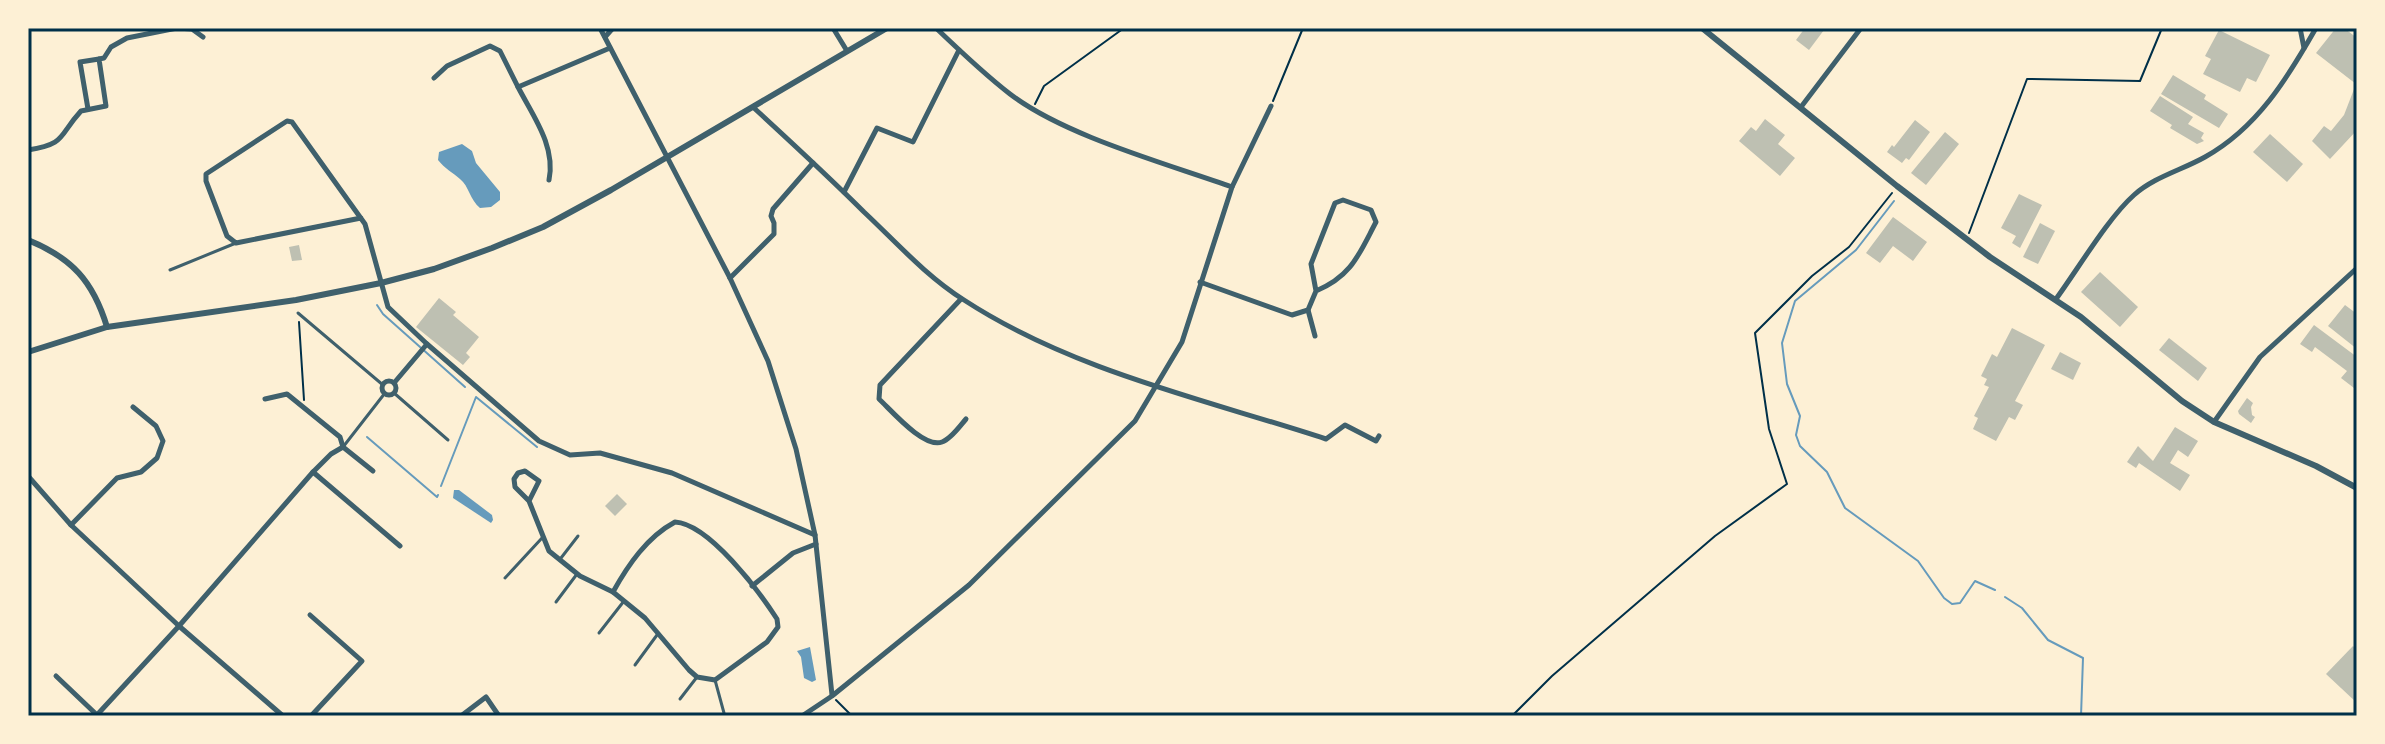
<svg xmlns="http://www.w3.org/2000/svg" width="2385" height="744" font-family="Karla,sans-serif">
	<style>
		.water { fill: #669bbc }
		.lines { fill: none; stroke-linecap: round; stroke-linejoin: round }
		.stream { stroke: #669bbc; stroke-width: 2 }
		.building { fill: #bec0b2 }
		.path { stroke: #003049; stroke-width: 2 }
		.service { stroke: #3f606c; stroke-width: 3 }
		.minor { stroke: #3f606c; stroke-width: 5 }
		.tertiary { stroke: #3f606c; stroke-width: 6 }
		.neatline { fill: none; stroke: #003049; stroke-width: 3 }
	</style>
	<rect width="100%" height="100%" fill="#fdf0d5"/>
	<g class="water">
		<path d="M462,144L472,151L476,163L500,192V200L491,207L480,208C470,200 469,186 460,179C452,172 445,169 438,160L439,152Z"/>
		<polygon points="454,490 459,490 492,515 493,520 491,523 453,498"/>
		<polygon points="810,647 816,680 812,682 804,678 801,657 797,651"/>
	</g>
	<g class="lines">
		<g class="stream">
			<polyline points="1894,201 1856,250 1795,301 1782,343 1787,384 1800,416 1796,435 1800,446 1827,472 1845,508 1918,561 1944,598 1952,604 1960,603 1975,581 1995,590"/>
			<polyline points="377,305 383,314 465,387"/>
			<polyline points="367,437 437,497 438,495"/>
			<polyline points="441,486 476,397 537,447"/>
			<polyline points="2005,597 2022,608 2048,640 2083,658 2081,716"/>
		</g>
	</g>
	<g class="building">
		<polygon points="1805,28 1824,30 1809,50 1796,40"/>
		<polygon points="2336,28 2344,28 2357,38 2357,130 2330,159 2312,141 2324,126 2331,131 2344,115 2356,84 2316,53"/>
		<polygon points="2219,30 2270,55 2256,82 2247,78 2240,92 2203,74 2211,59 2205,56"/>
		<polygon points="2173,75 2206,95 2204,99 2228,114 2219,128 2161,94"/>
		<polygon points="2160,96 2193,117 2188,124 2204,133 2201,138 2204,141 2197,144 2170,128 2172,125 2150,111"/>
		<polygon points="1765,119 1785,135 1778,144 1795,158 1780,176 1739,141 1751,127 1756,131"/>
		<polygon points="1915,120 1930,132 1909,160 1906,158 1902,163 1887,152 1892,145 1894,147"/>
		<polygon points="1945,132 1959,144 1926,185 1911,173"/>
		<polygon points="2270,134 2303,164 2287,182 2253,152"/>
		<polygon points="2019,194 2042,205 2020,248 2012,243 2016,236 2001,228"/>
		<polygon points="1893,217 1927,242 1913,261 1893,246 1880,263 1866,253"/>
		<polygon points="2040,223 2055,231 2038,264 2023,257"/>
		<polygon points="299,245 302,260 292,261 289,247"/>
		<polygon points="2100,272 2138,307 2120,327 2081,292"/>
		<polygon points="439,298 456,312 453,315 479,337 466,353 470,357 463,365 416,327"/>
		<polygon points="2345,305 2357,314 2357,349 2328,326"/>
		<polygon points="2314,325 2357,357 2357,384 2354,388 2341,378 2347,371 2315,347 2312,352 2300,344"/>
		<polygon points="2012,328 2045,345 2015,401 2023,405 2015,420 2009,417 1996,441 1973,429 1978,418 1974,416 1989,387 1984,385 1987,379 1981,376 1992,354 1997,357"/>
		<polygon points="2169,338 2207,368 2198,381 2159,350"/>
		<polygon points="2060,352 2081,363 2073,380 2051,369"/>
		<polygon points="2247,398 2253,403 2251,407 2252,415 2255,417 2251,423 2239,414 2238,411"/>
		<polygon points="2175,427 2198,441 2188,457 2178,450 2170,463 2190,475 2180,491 2139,463 2136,468 2127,462 2138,446 2153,461"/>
		<polygon points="617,494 627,504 615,516 605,506"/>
		<polygon points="2353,646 2357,650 2357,703 2326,674"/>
	</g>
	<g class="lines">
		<g class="path">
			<polyline points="1273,101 1303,28"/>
			<polyline points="1035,104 1044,86 1124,28"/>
			<polyline points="1969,233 2027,79 2140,81 2162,28"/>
			<polyline points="299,322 304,400"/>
			<polyline points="836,700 852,716"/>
			<polyline points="1512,716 1552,676 1715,536 1787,484 1769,429 1755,333 1812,276 1849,247 1892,193"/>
		</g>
		<g class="service">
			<polyline points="170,270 236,243"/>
			<polyline points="298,313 383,385"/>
			<polyline points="394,393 448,440"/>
			<polyline points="343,447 385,393"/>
			<polyline points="561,558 578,536"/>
			<polyline points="505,578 542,538"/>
			<polyline points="556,602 577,574"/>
			<polyline points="599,633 624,601"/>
			<polyline points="635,665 657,635"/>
			<polyline points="715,680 724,713"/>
			<polyline points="680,699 697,677"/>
		</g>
		<g class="minor">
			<polyline points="600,28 730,278 768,361 796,449 815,535 832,695"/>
			<polyline points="833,28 847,51"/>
			<path d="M936,28C960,51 984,74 1010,94C1065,136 1165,163 1232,187"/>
			<polyline points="2300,28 2304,48"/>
			<polyline points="605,37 613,28"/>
			<polyline points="434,78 447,66 490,46 500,51 518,87 610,48"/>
			<path d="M518,87C533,116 556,146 549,180"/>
			<polyline points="1801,107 1861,28"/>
			<path d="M754,108C791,142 828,176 864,212C896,242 926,276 964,300C1073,371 1204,399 1326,439L1345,425L1376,441L1379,436"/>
			<polyline points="88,109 80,62 99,59"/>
			<path d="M28,150C67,144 58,136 81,111L106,106L99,59L104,58L111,47L127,38L177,28L192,29L203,37"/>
			<polyline points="844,192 877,128 913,142 959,50"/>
			<polyline points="361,218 236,243 227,236 206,181 206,174 287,121 292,122 365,224 388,307 427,344 539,441 570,455 600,453 672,473 815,535"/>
			<polyline points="730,278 774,234 774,223 771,216 773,209 813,163"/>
			<path d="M1200,282L1292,315L1308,310L1316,291C1352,276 1359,254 1376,222L1371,210L1343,200L1335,203L1311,264L1316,291"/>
			<path d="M961,299L880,385L879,399C891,410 924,449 942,442C951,439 960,426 966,419"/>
			<path d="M2056,299C2078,269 2108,218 2134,195C2154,177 2182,170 2205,157C2257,128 2287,79 2316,28"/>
			<polyline points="1308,310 1315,336"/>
			<circle cx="389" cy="388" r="7"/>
			<polyline points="394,383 427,344"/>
			<polyline points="265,399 287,394 340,437 343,447"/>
			<polyline points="2214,422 2260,357 2357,268"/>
			<polyline points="343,447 373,471"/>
			<polyline points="313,472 400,546"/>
			<polyline points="28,476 71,525 179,626 283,716"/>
			<polyline points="529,501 515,487 514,479 518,473 525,471 539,481 529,501 549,551 580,576 613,592"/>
			<path d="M675,522C709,524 759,591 777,619L778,627L767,642L715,680L697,677L689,670L645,618L613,592C628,565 647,537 675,522Z"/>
			<polyline points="71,525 117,478 141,472 157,458 163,441 156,426 133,407"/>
			<polyline points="752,586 793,553 816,544"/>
			<polyline points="310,615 362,661 311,716"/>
			<polyline points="56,676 97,715"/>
			<polyline points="96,716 179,626 313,472 331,454 343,447"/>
			<polyline points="461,716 486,697 499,716"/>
			<polyline points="802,716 832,696 969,585 1135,421 1182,342 1232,187 1271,106"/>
		</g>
		<g class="tertiary">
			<polyline points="1702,28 1897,186 1990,257 2081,317 2182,401 2214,422 2316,466 2357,488"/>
			<path d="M28,240C72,258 93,281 107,327"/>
			<polyline points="28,352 107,327 296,300 381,283 434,269 492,248 543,227 611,190 887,28"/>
		</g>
	</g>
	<rect width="2385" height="744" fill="none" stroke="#fdf0d5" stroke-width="60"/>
	<rect x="30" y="30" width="2325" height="684" class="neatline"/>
</svg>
